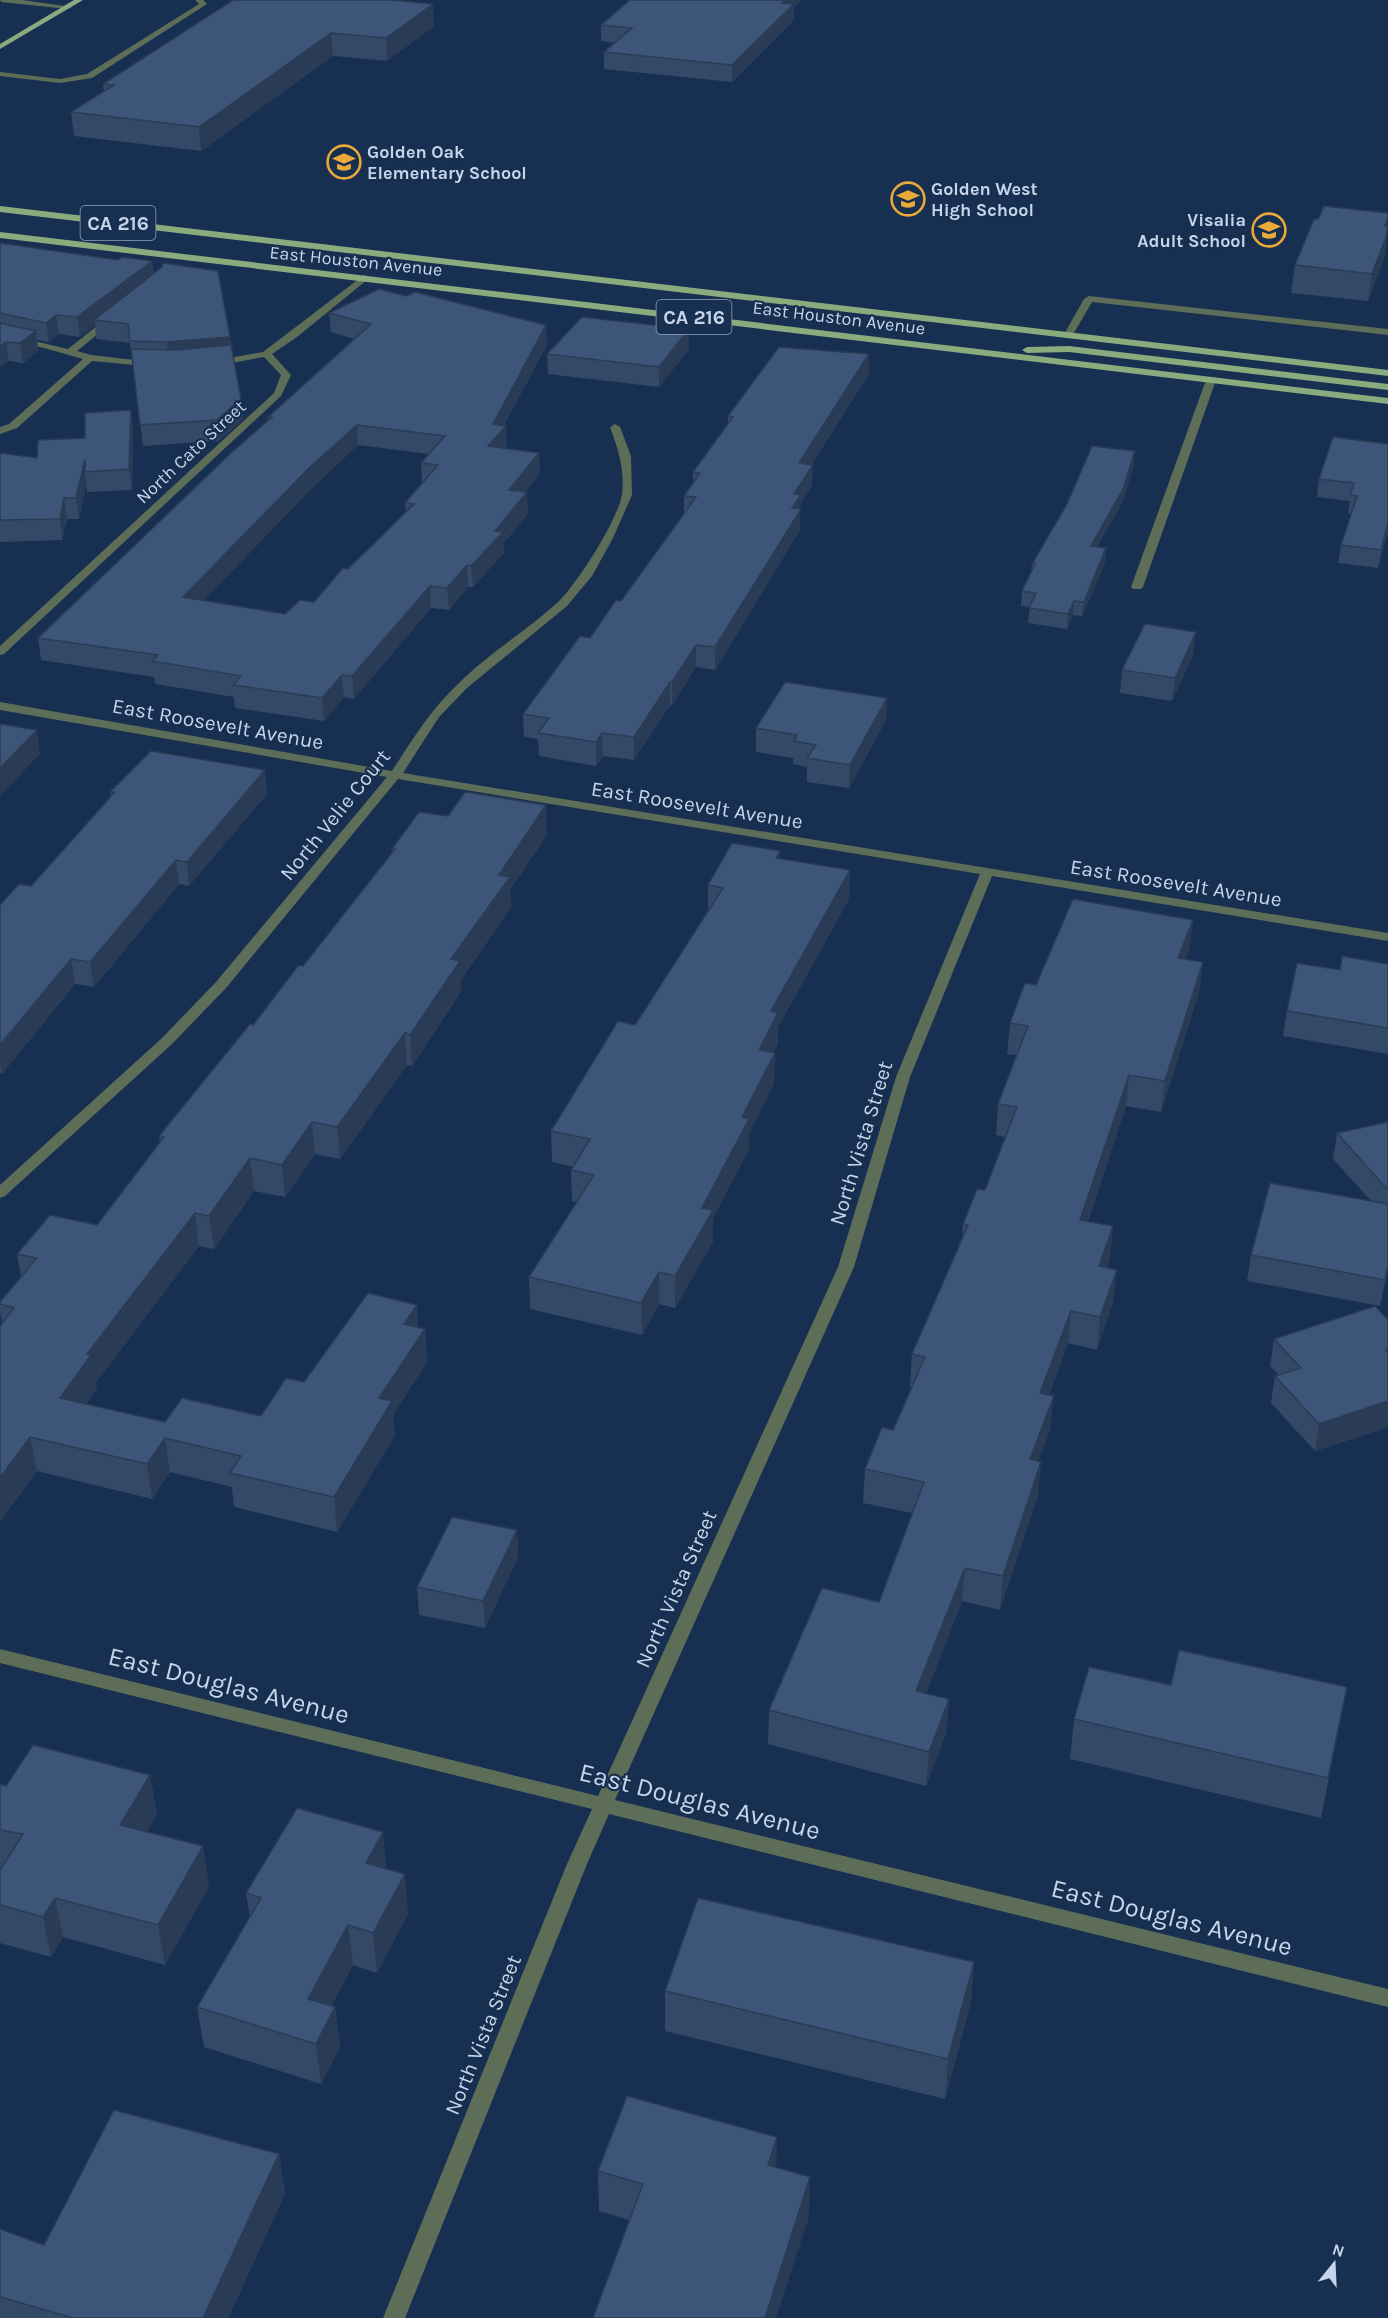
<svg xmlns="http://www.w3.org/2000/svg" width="1388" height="2318" font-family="Karla,sans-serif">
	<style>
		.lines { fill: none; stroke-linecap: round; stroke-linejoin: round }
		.minor { fill: #5d6d57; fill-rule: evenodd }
		.major { fill: #8aab7e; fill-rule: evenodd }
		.wall { fill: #344968; fill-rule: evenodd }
		.shaded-wall { fill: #2a3c55 }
		.building { fill: #3c5579; stroke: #2a3c55; stroke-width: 1.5; fill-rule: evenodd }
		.labels { text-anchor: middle; stroke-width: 4.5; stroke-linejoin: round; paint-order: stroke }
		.far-poi-label { font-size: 18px; font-weight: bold; fill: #c6d5ea; stroke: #172f50; text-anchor: start }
		.far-street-label { font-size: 18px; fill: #c6d5ea; stroke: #172f50 }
		.shield { fill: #172f50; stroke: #92a3bc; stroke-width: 1.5 }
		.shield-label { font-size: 20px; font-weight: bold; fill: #c6d5ea }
		.street-label { font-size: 21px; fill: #c6d5ea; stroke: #172f50 }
		.near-street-label { font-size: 26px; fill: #c6d5ea; stroke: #172f50 }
	</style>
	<rect width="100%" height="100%" fill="#172f50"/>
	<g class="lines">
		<g class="minor">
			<polygon points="0,0 22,0 72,7 68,9 1,2"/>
			<polygon points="195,0 203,0 207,4 92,78 60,83 0,76 0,72 60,79 87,74 199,4"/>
			<polygon points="364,275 367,276 367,280 297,337 272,354 291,375 281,396 4,654 0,655 0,646 274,393 281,375 264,357 215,366 212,365 212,361 263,352"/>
			<polygon points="1089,296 1388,329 1388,335 1092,302 1071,338 1065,338 1063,336 1084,299"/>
			<polygon points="107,318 115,320 77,351 91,355 153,362 156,363 156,367 92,361 17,428 0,434 0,427 9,424 83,359 44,348 0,339 0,333 68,349"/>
			<polygon points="1211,377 1216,380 1143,587 1141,589 1133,589 1131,587 1206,380"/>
			<path d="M615,424L620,427L631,456L632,495L613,538L592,576L567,606L467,688L439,717L403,773L1388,933V941L992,876L910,1077L854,1267L615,1800L1388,1989V2007L609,1814L587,1864L405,2318H383L567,1864L592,1809L0,1663V1649L598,1796L838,1267L896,1077L980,874L398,779L226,988L172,1044L5,1196L0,1198V1185L162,1038L216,982L387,777L0,710V702L392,771C412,740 431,709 458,684C488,654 526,631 557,603C576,586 619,518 622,494C625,470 618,449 610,427Z"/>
		</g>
		<g class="major">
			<polygon points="74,0 83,0 0,49 0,44"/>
			<polygon points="0,206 1388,370 1388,376 0,212"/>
			<polygon points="0,232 1388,398 1388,404 0,238"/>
			<polygon points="1069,346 1388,384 1388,390 1069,352 1027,353 1022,350 1027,347"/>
		</g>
	</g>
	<g class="wall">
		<polygon points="233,0 434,26 387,61 333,56 201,151 74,136 71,112 104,92 103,84"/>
		<polygon points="794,8 794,20 732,82 604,69 604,52 615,43 601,41 601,25"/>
		<polygon points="0,243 118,260 152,261 154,274 230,337 241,399 243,419 219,441 143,446 130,343 96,339 95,325 80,337 59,334 49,342 37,340 38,351 23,363 9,361 0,367"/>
		<polygon points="1385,254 1382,264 1368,301 1291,293 1295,265"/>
		<path d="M406,296L546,325L547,345L504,425L507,446L505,449L539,453L540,474L525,492L528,513L504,543V553L473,587H468L449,610L431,608L354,699L344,697L324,721L235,708L234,697L155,684L154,677L41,660L38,638L268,421V417L354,339L331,332L329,313ZM358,445L429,454L421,463L422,483L405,503L406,512L314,602L285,614L204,600L312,488Z"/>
		<polygon points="689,329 689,349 659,387 548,374 547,354"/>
		<polygon points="869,374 811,465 812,486 800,504 800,530 715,670 696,667 672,705 670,705 634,760 603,756 596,766 539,756 538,739 524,737 523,714 621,601 684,513 684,496 693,483 693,472 728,424 728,416"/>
		<polygon points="131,410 133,430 132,490 87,492 86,484 79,519 67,519 62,540 0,542 0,453 37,458 85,438"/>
		<polygon points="1333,437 1388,532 1378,568 1338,563 1341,545 1351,514 1348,513 1350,501 1317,497 1319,479"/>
		<polygon points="1134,465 1122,503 1097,547 1105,563 1082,616 1073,615 1067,629 1028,623 1030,607 1021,606 1022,591 1031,572 1032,564"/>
		<polygon points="1193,655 1172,701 1120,693 1122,670"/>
		<polygon points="887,698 886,720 849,788 807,782 807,767 793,764 793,758 756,752 756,728"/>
		<polygon points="265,770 267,794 189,886 179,884 94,987 75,984 2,1074 0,1073 0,905 31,886 111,797 110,792"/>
		<polygon points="547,835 510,890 511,907 461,980 461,992 412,1066 407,1065 340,1159 315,1154 285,1197 254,1191 214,1249 199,1246 96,1383 97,1388 86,1404 165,1422 261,1416 304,1382 419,1327 425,1329 427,1362 393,1415 395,1435 337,1532 234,1507 232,1487 170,1472 152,1499 37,1471 0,1522 0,1326 2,1323 0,1312 0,1302 21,1277 17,1254 97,1225 160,1142 159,1136 303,966 392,854 392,849"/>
		<polygon points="780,851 780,859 850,870 849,899 778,1027 778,1043 773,1053 775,1053 774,1083 749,1133 749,1149 713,1218 713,1242 675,1308 659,1304 642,1335 530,1309 529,1277 577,1202 572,1201 571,1170 574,1167 552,1162 551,1131 635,1025 708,911 708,885"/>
		<polygon points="1193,920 1189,950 1186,959 1203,962 1199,992 1161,1112 1126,1106 1088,1221 1110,1259 1106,1268 1113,1302 1097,1350 1068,1343 1049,1395 1050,1429 1038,1461 1038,1495 1000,1610 962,1601 926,1693 949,1699 946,1733 926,1786 768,1744 769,1710 879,1602 912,1513 863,1503 865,1469 893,1430 912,1387 910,1387 912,1354 962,1239 963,1224 985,1190 1005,1137 996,1135 998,1104 1017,1055 1007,1054 1010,1023 1036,985"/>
		<polygon points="1388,964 1388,1054 1283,1036 1287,1011 1340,970"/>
		<polygon points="1388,1122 1388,1269 1380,1306 1247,1281 1251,1255 1371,1201 1333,1159 1337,1133"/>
		<polygon points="1388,1320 1388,1427 1315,1451 1271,1403 1275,1376 1279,1375 1270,1366 1274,1339"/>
		<polygon points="517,1530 518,1557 485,1628 419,1615 417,1587"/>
		<polygon points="1347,1687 1321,1818 1070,1759 1074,1719"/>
		<polygon points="150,1775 157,1815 146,1832 209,1886 165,1965 63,1937 51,1957 0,1943 0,1870 1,1868 0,1868 0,1784 6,1786"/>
		<polygon points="387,1869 408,1914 377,1973 353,1965 331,2006 335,2007 340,2047 321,2084 204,2047 197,2007 250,1918 246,1893"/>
		<polygon points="974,1962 971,2002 945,2099 665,2031 665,1991"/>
		<polygon points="279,2154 285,2194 228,2318 0,2318 0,2229 44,2245"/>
		<polygon points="776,2167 809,2217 629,2220 599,2211 598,2171"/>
	</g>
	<g class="shaded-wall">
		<polygon points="785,0 802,0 794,8 794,20 732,82 732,65"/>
		<polygon points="433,4 434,26 387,61 386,38"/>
		<polygon points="331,33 333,56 201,151 199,127"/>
		<polygon points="1388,218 1388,229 1385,254 1382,264 1368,301 1372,274"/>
		<polygon points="152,261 154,279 94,320 95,325 80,337 77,317"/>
		<polygon points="56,315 59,334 49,342 46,323"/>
		<polygon points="546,325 547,345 500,432 506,426 507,446 489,467 488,446 493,424"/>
		<polygon points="689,329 689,349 659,387 659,367"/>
		<polygon points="36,331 38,351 23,363 20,343"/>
		<polygon points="230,337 231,355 169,361 167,342"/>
		<polygon points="6,342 9,361 0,367 0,346"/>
		<polygon points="869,354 869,374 798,484 799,463"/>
		<polygon points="241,399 243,419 219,441 217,420"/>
		<polygon points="131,410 133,430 132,490 129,469"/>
		<polygon points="357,425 358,445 312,488 186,619 183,597 310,467"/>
		<polygon points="1135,451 1134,465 1122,503 1089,561 1091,546"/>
		<polygon points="539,453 540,474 510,511 509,490"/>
		<polygon points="85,459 85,472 86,484 79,519 76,498"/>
		<polygon points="813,465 812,486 800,504 800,530 715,670 715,647 792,508 794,494"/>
		<polygon points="527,492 528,513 504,543 504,553 473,587 471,566 495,531"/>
		<polygon points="64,498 67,519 62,540 60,519"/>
		<polygon points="1388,523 1388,532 1378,568 1381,550"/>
		<polygon points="1106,548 1105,563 1082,616 1084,602"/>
		<polygon points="467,565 468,587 449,610 447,588"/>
		<polygon points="430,586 431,608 354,699 352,676"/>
		<polygon points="1074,601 1073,615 1067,629 1068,614"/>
		<polygon points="1196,632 1193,655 1172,701 1175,678"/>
		<polygon points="696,645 696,667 672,705 672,682"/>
		<polygon points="342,675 344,697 324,721 322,698"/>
		<polygon points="670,682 670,705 634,760 634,737"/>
		<polygon points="887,698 886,720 849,788 850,765"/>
		<polygon points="37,730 40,754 0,796 0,768"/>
		<polygon points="602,733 603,756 596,766 596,742"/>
		<polygon points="265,770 267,794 189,886 187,862"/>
		<polygon points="546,805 547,835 510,890 511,907 461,980 461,992 412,1066 410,1035 499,875"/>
		<polygon points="780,851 779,880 776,858"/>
		<polygon points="176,860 179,884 94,987 90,962"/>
		<polygon points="850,870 849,899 778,1027 778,1043 758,1080 759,1050 771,1011"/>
		<polygon points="1193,920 1189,950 1175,988 1178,958"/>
		<polygon points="71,959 75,984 2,1074 0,1064 0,1045"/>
		<polygon points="1203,962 1199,992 1161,1112 1165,1081"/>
		<polygon points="405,1033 407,1065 340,1159 337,1127"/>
		<polygon points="775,1053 774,1083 749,1133 749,1149 713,1218 713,1242 675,1308 675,1276 702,1208 742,1117"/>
		<polygon points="1129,1075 1126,1106 1077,1252 1080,1220"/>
		<polygon points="312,1122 315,1154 285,1197 282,1165"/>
		<polygon points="250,1158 254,1191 214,1249 209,1216"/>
		<polygon points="195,1213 199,1246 96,1383 97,1388 65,1431 60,1398 87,1354"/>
		<polygon points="1113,1226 1110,1259 1096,1299 1099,1266"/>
		<polygon points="1388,1265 1388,1269 1380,1306"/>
		<polygon points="1117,1270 1113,1302 1097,1350 1100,1317"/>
		<polygon points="659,1272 659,1304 642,1335 641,1303"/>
		<polygon points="417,1305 419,1337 425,1329 427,1362 393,1415 395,1435 337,1532 334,1497 379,1398 404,1324"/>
		<polygon points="1071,1311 1068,1343 1037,1426 1040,1393"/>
		<polygon points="1054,1396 1050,1429 1027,1492 1030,1459"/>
		<polygon points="1388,1401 1388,1427 1315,1451 1319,1424"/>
		<polygon points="30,1437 37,1471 0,1522 0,1478"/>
		<polygon points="165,1438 170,1472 152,1499 147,1464"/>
		<polygon points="1041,1462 1038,1495 1000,1610 1003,1576"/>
		<polygon points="517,1530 518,1557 485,1628 483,1601"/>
		<polygon points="965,1568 962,1601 914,1725 916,1691"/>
		<polygon points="949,1699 946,1733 926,1786 929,1752"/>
		<polygon points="150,1775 157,1815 127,1865 120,1825"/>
		<polygon points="383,1832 387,1872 366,1863"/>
		<polygon points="203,1846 209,1886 165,1965 158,1925"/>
		<polygon points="405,1874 408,1914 377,1973 373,1933"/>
		<polygon points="55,1898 63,1937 51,1957 43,1917"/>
		<polygon points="348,1925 353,1965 313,2039 308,1999"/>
		<polygon points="974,1962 971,2002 945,2099 948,2059"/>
		<polygon points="335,2007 340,2047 321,2084 316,2044"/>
		<polygon points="777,2137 776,2177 768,2165"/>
		<polygon points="279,2154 285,2194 228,2318 203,2318"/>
		<polygon points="810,2177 809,2217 776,2318 765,2318"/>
	</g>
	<g class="building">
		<polygon points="233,0 391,0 433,4 386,38 331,33 199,127 71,112 114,85 103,84"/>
		<polygon points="630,0 785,0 782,3 794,4 732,65 604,52 632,28 601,25"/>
		<polygon points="1324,206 1388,213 1388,218 1385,226 1388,227 1386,237 1372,274 1295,265 1314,219 1318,219"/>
		<polygon points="0,243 118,260 122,257 152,261 77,317 56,315 46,323 0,313"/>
		<polygon points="163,263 218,271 230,337 167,342 130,341 128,324 94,320 162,267"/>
		<path d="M379,289L406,296L415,292L546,325L493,424L506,426L488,446L539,453L509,490L527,492L495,531L503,532L471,566L467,565L447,588L430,586L352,676L342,675L322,698L233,685L241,676L152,661L158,655L38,638L232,452L272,417H268L371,324L329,313ZM357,425L445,436L421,463L438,465L405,503L414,504L348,569L343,568L314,602L300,600L285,614L183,597L310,467Z"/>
		<polygon points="582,317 689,329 659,367 547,354"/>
		<polygon points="0,323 36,331 20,343 6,342 0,346"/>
		<polygon points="231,345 241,399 217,420 140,425 131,349 176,350"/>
		<polygon points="779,347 869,354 799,463 813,465 794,494 801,495 792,508 801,509 715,647 696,645 672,682 670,682 634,737 602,733 596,742 538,733 549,718 523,714 580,636 590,638 616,600 621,601 696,497 684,496 700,473 693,472 733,417 728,416"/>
		<polygon points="131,410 129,469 85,472 85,459 76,498 64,498 60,519 0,520 0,453 37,458 38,440 85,438 85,413"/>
		<polygon points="1333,437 1388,444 1388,523 1381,550 1341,545 1357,496 1350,495 1354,483 1319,479"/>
		<polygon points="1092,446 1135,451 1123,489 1091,546 1106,548 1084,602 1074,601 1068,614 1029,608 1036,593 1022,591 1035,564 1032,564 1067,504"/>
		<polygon points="1145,624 1196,632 1175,678 1122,670"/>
		<polygon points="785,682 887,698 850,765 807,758 816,745 794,741 797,735 756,728"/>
		<polygon points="0,724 37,730 0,768"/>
		<polygon points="151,751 265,770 187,862 176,860 90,962 71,959 0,1045 0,905 19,884 31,886 115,792 110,792"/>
		<polygon points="465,792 546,805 499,875 510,877 451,959 460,961 410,1035 405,1033 337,1127 312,1122 282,1165 250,1158 209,1216 195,1213 87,1354 91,1355 60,1398 165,1422 182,1398 261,1416 286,1378 304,1382 368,1293 417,1305 404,1324 425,1329 379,1398 392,1401 334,1497 230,1473 241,1456 165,1438 147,1464 30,1437 0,1478 0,1326 14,1308 0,1304 0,1302 37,1258 17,1254 50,1215 97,1225 164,1137 159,1136 250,1024 253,1025 298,966 303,966 395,849 392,849 419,812 448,816"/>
		<polygon points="732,843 780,851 776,858 850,870 771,1011 778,1013 759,1050 775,1053 742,1117 749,1119 702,1208 713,1210 675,1276 659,1272 641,1303 529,1277 594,1175 571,1170 590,1139 551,1131 618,1021 635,1025 723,888 708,885"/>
		<polygon points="1073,899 1193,920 1178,958 1203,962 1165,1081 1129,1075 1080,1220 1113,1226 1099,1266 1117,1270 1100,1317 1071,1311 1040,1393 1054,1396 1030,1459 1041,1462 1003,1576 965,1568 916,1691 949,1699 929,1752 769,1710 822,1588 879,1602 924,1482 865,1469 882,1427 893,1430 925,1357 912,1354 968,1225 963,1224 977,1189 985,1190 1017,1107 998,1104 1028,1026 1010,1023 1025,983 1036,985"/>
		<polygon points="1342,956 1388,964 1388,1028 1287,1011 1297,963 1340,970"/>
		<polygon points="1388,1122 1388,1190 1337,1133"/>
		<polygon points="1270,1183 1388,1204 1388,1265 1385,1280 1251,1255"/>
		<polygon points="1375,1306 1388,1320 1388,1350 1386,1350 1388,1352 1388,1401 1319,1424 1275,1376 1301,1368 1274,1339"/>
		<polygon points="452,1517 517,1530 483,1601 417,1587"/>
		<polygon points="1179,1650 1347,1687 1328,1778 1074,1719 1089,1667 1171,1685"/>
		<polygon points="33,1745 150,1775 120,1825 203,1846 158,1925 55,1898 43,1917 0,1905 0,1870 23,1834 0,1830 0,1784 6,1786"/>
		<polygon points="297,1808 383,1832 366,1863 405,1874 373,1933 348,1925 308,1999 335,2007 316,2044 197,2007 261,1898 246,1893"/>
		<polygon points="698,1898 974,1962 948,2059 665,1991"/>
		<polygon points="627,2096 777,2137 768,2165 810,2177 765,2318 593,2318 643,2184 598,2171"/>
		<polygon points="114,2110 279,2154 203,2318 73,2318 0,2297 0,2229 44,2245"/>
	</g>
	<defs>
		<symbol id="school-ring" viewBox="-11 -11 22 22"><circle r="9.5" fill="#172f50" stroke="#eaaa39" stroke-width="1.5"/><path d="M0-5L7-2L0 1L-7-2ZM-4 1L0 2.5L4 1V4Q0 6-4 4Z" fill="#eaaa39"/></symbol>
	</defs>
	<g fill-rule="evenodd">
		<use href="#school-ring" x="325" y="143" width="38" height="38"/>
		<use href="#school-ring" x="889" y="180" width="38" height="38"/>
		<use href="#school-ring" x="1250" y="211" width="38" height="38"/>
	</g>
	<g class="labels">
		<g class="far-poi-label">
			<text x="367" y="158">Golden Oak<tspan x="367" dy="21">Elementary School</tspan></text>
			<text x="931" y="195">Golden West<tspan x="931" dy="21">High School</tspan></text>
			<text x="1246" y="226" text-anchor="end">Visalia<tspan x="1246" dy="21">Adult School</tspan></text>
		</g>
		<g class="far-street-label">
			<text transform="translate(356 261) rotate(6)" y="6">East Houston Avenue</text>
			<text transform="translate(839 318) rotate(7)" y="6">East Houston Avenue</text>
			<text transform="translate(191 452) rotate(-43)" y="6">North Cato Street</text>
		</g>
		<g class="shield">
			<rect x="80.5" y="206" width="75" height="34" rx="4.5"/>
			<rect x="656.5" y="300" width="75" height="34" rx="4.5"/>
		</g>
		<g class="shield-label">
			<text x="118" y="230">CA 216</text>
			<text x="694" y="324">CA 216</text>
		</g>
		<g class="street-label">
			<text transform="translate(218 724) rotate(10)" y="7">East Roosevelt Avenue</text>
			<text transform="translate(697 805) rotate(9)" y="7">East Roosevelt Avenue</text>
			<text transform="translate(335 815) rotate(-51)" y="7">North Velie Court</text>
			<text transform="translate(1176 883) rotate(9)" y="7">East Roosevelt Avenue</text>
			<text transform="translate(861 1143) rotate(-73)" y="7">North Vista Street</text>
			<text transform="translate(676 1589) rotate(-66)" y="7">North Vista Street</text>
			<text transform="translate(483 2035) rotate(-68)" y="7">North Vista Street</text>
		</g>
		<g class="near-street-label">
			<text transform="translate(229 1685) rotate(14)" y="9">East Douglas Avenue</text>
			<text transform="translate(700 1801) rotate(14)" y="9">East Douglas Avenue</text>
			<text transform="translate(1172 1917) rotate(14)" y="9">East Douglas Avenue</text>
		</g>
	</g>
	<g transform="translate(1334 2264) rotate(18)" stroke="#172f50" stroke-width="4.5" paint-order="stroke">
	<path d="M0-4.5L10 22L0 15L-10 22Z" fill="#c6d5ea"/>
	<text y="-9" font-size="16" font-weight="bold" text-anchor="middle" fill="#c6d5ea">N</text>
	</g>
</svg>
